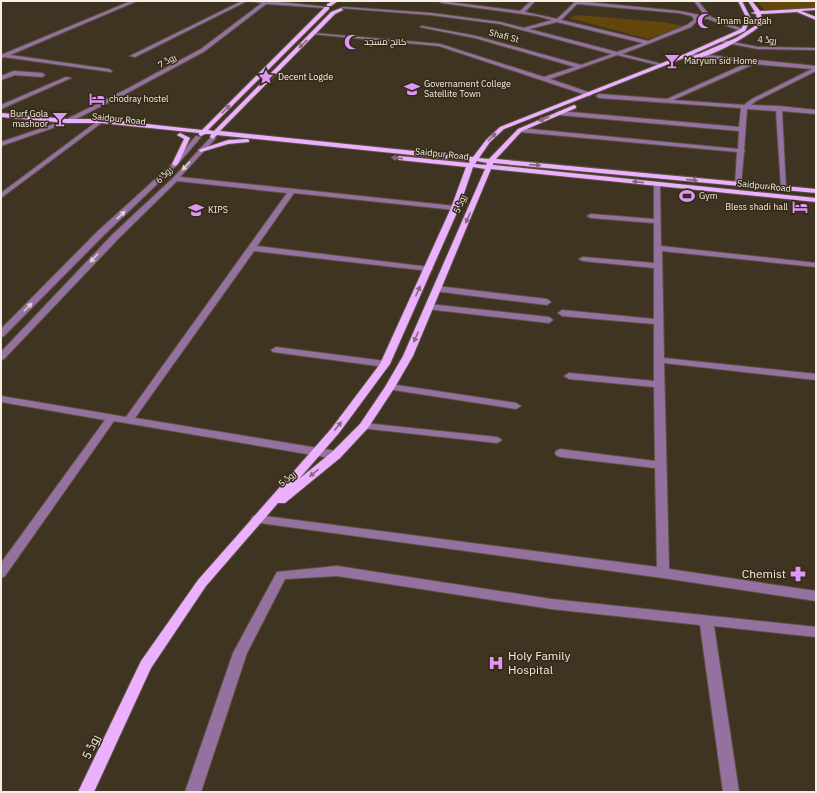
<svg xmlns="http://www.w3.org/2000/svg" width="817" height="793" font-family="'IBM Plex Sans',Cairo,sans-serif">
	<style>
		.green { fill: #62460c }
		.lines { fill: none; stroke-linecap: round; stroke-linejoin: round }
		.minor-casing { stroke: #5c5241; stroke-width: 2 }
		.major-casing { stroke: #5c5241; stroke-width: 2 }
		.minor { fill: #9571a0; fill-rule: evenodd }
		.major { fill: #ecb1fe; fill-rule: evenodd }
		.oneway { fill: #87677f }
		.oneway2 { fill: #ded0d3 }
		.labels { text-anchor: middle; stroke-width: 3; stroke-linejoin: round; paint-order: stroke }
		.far-poi-label { font-size: 9px; fill: #f6efe4; stroke: #352a18; text-anchor: start }
		.far-street-label { font-size: 9px; fill: #f6efe4; stroke: #352a18 }
		.near-poi-label { font-size: 12px; fill: #f6efe4; stroke: #352a18; text-anchor: end }
		.near-street-label { font-size: 12px; fill: #f6efe4; stroke: #352a18 }
	</style>
	<rect width="100%" height="100%" fill="#3f3422"/>
	<g class="green">
		<polygon points="756,1 816,1 816,7 767,12"/>
		<polygon points="578,15 663,22 684,26 648,39 569,18"/>
	</g>
	<g class="lines">
		<defs>
			<g id="minor">
				<polygon points="131,1 137,1 10,55 109,69 112,71 111,72 4,57 1,59 1,55"/>
				<polygon points="242,1 247,1 135,57 130,56"/>
				<polygon points="249,1 269,1 328,7 326,8 266,4 205,51 129,92 70,122 1,146 1,142 63,121 125,90 201,49 262,3"/>
				<path d="M441,1L520,11L531,1H535L525,12L557,19L576,1L679,11L705,16L694,1H698L711,17L745,30L741,31L708,19L697,17L698,20L691,27L622,54L662,64V66L617,55L550,79L591,93V95L589,96L439,46L312,34L314,33L440,44L544,77L575,67L475,38L420,27L422,26L476,36L581,65L612,54L500,24L431,15L341,8L343,7L431,13L500,22L524,28L552,20L537,16L442,3L440,2ZM577,4L679,13L692,16L694,20L687,25L648,41L561,20ZM557,22L643,43L617,52L529,29Z"/>
				<polygon points="718,39 758,47 816,48 816,50 758,49 716,41"/>
				<path d="M687,53L816,66V71L756,101L751,105L779,106L816,110V114L782,111L786,189L781,188L776,111L747,109L744,150L745,151L744,152L741,185L738,187L735,185L737,152L520,132L517,130L520,128L738,149L739,131L559,115L556,113L559,111L739,127L741,108L599,98L596,96L599,94L667,99L747,63L685,56L684,55ZM754,64L812,69L752,99L744,105L673,100Z"/>
				<polygon points="14,71 42,73 45,75 42,77 15,75 1,80 1,76"/>
				<polygon points="66,77 71,78 1,109 1,105"/>
				<polygon points="99,120 104,121 1,198 1,193"/>
				<polygon points="196,136 201,137 177,165 104,235 4,336 1,337 1,329 98,231 173,163"/>
				<polygon points="211,137 216,138 180,177 455,206 459,208 455,210 294,193 257,246 429,267 433,269 429,271 254,251 135,418 336,451 340,452 341,455 340,458 336,459 114,421 5,576 1,578 1,563 105,420 1,402 1,396 126,417 287,193 177,181 119,238 4,359 1,360 1,352 113,234 173,178"/>
				<polygon points="657,182 660,184 661,246 816,263 816,267 662,251 664,358 816,374 816,380 664,363 669,569 816,591 816,601 663,578 253,522 251,519 253,516 257,515 657,567 655,468 560,457 556,455 555,453 556,451 560,449 655,461 654,387 569,379 564,376 569,373 654,381 654,324 562,316 558,313 562,310 654,319 654,268 583,261 579,259 583,257 654,263 654,223 591,218 587,216 591,214 654,219 654,184"/>
				<polygon points="437,286 547,299 551,302 547,305 434,291 433,289 434,287"/>
				<polygon points="429,304 549,317 553,320 549,323 426,309 425,307"/>
				<polygon points="276,347 385,361 390,364 385,367 273,352 271,350"/>
				<polygon points="390,384 516,403 521,406 516,409 387,389 385,387 387,385"/>
				<polygon points="364,423 497,437 502,440 497,443 360,428 359,426 360,424"/>
				<polygon points="337,566 551,599 816,627 816,637 714,626 739,792 723,792 700,625 551,609 337,576 285,579 247,653 201,792 185,792 233,653 277,572"/>
			</g>
			<g id="major">
				<polygon points="333,1 338,1 331,6 327,6 327,4"/>
				<path d="M738,1H742L751,19L745,31L689,56L504,129L490,142L479,158L489,159L518,129L574,105L576,106V108L522,131L496,159L816,189V193L493,163V165L816,198V202L491,169L413,356L395,387L368,428L340,458L285,503H278L206,586L151,668L94,792H78L141,661L198,580L331,429L380,364L451,208L466,167L399,160L396,158L399,156L469,163L470,161L217,135L213,139L210,137L211,134H205L201,136L199,135V133L101,123H66L1,117V113L66,119H101L202,130L325,7H329V9L208,130L214,131L331,12L341,8L343,10L335,14L220,131L473,157L486,140L500,127L685,54L741,29L747,19ZM477,161L487,163L486,165L475,164ZM473,167L485,169L403,356L385,387L360,424L332,452L299,479L339,433L390,364L459,208Z"/>
				<path d="M748,1H752L760,11L816,8V10L801,11L816,17V20L797,12L761,14L762,24C751,35 709,59 694,58V56L736,38L758,24L756,14L751,13L755,12Z"/>
				<polygon points="180,133 190,138 178,164 175,166 172,164 184,139 177,135"/>
				<polygon points="247,139 249,140 249,142 228,144 201,152 198,150 228,140"/>
			</g>
		</defs>
		<use href="#minor" class="minor-casing"/>
		<use href="#major" class="major-casing"/>
		<use href="#minor" class="minor"/>
		<use href="#major" class="major"/>
	</g>
	<defs><path id="oneway-solid" d="M-6-.8H1V-3.2L6.5 0L1 3.2V.8H-6Z"/></defs>
	<g class="oneway">
		<use href="#oneway-solid" transform="translate(303 44) rotate(135)"/>
		<use href="#oneway-solid" transform="translate(226 109) rotate(-45)"/>
		<use href="#oneway-solid" transform="translate(544 119) rotate(157)"/>
		<use href="#oneway-solid" transform="translate(492 137) rotate(-45)"/>
		<use href="#oneway-solid" transform="translate(397 158) rotate(-174)"/>
		<use href="#oneway-solid" transform="translate(535 165) rotate(5)"/>
		<use href="#oneway-solid" transform="translate(692 180) rotate(6)"/>
		<use href="#oneway-solid" transform="translate(638 182) rotate(-174)"/>
		<use href="#oneway-solid" transform="translate(468 218) rotate(114)"/>
		<use href="#oneway-solid" transform="translate(418 291) rotate(-66)"/>
		<use href="#oneway-solid" transform="translate(416 337) rotate(113)"/>
		<use href="#oneway-solid" transform="translate(338 426) rotate(-51)"/>
		<use href="#oneway-solid" transform="translate(314 473) rotate(141)"/>
	</g>
	<g class="oneway2">
		<use href="#oneway-solid" transform="translate(186 166) rotate(133)"/>
		<use href="#oneway-solid" transform="translate(121 215) rotate(-43)"/>
		<use href="#oneway-solid" transform="translate(94 258) rotate(133)"/>
		<use href="#oneway-solid" transform="translate(28 307) rotate(-45)"/>
	</g>
	<defs>
		<symbol id="mosque-bare" viewBox="-9 -9 18 18"><path d="M3.5-4.9A6 6 0 1 0 3.5 4.9A5 5 0 1 1 3.5-4.9Z" fill="#de98f3" stroke="#352a18" stroke-width="2.5" paint-order="stroke"/></symbol>
		<symbol id="bar-bare" viewBox="-9 -9 18 18"><path d="M-6-5H6L.8 .8V4.5H3.5V6h-7V4.5H-.8V.8Z" fill="#de98f3" stroke="#352a18" stroke-width="2.5" paint-order="stroke"/></symbol>
		<symbol id="sight-bare" viewBox="-9 -9 18 18"><path d="M0-6L1.8-2.2L6-1.7L2.9 1.2L3.7 5.4L0 3.3L-3.7 5.4L-2.9 1.2L-6-1.7L-1.8-2.2Z" fill="#de98f3" stroke="#352a18" stroke-width="2.5" paint-order="stroke"/></symbol>
		<symbol id="university-bare" viewBox="-9 -9 18 18"><path d="M0-5L7-2L0 1L-7-2ZM-4 1L0 2.5L4 1V4Q0 6-4 4Z" fill="#de98f3" stroke="#352a18" stroke-width="2.5" paint-order="stroke"/></symbol>
		<symbol id="hotel-bare" viewBox="-9 -9 18 18"><path d="M-6-4.5h1.5V1H6V5H4.5V3h-9V5H-6ZM-4 0a1.8 1.8 0 1 1 3.6 0ZM.5 0V-2.5h3Q6-2.5 6 0Z" fill="#de98f3" stroke="#352a18" stroke-width="2.5" paint-order="stroke"/></symbol>
		<symbol id="stadium-bare" viewBox="-9 -9 18 18"><path d="M0-5a6.5 5 0 1 0 0 10a6.5 5 0 1 0 0-10ZM-3.5-1.8h7v3.6h-7Z" fill="#de98f3" stroke="#352a18" stroke-width="2.5" paint-order="stroke"/></symbol>
		<symbol id="school-bare" viewBox="-9 -9 18 18"><path d="M0-5L7-2L0 1L-7-2ZM-4 1L0 2.5L4 1V4Q0 6-4 4Z" fill="#de98f3" stroke="#352a18" stroke-width="2.5" paint-order="stroke"/></symbol>
		<symbol id="pharmacy-bare" viewBox="-9 -9 18 18"><path d="M-2-6h4v4h4v4h-4v4h-4v-4h-4v-4h4Z" fill="#de98f3" stroke="#352a18" stroke-width="2.5" paint-order="stroke"/></symbol>
		<symbol id="hospital-bare" viewBox="-9 -9 18 18"><path d="M-5-5h3v3.5h4V-5h3V5h-3V1.5h-4V5h-3Z" fill="#de98f3" stroke="#352a18" stroke-width="2.5" paint-order="stroke"/></symbol>
	</defs>
	<g fill-rule="evenodd">
		<use href="#mosque-bare" x="694" y="10" width="22" height="22"/>
		<use href="#mosque-bare" x="341" y="31" width="22" height="22"/>
		<use href="#bar-bare" x="661" y="50" width="22" height="22"/>
		<use href="#sight-bare" x="255" y="66" width="22" height="22"/>
		<use href="#university-bare" x="401" y="78" width="22" height="22"/>
		<use href="#hotel-bare" x="86" y="88" width="22" height="22"/>
		<use href="#bar-bare" x="49" y="108" width="22" height="22"/>
		<use href="#stadium-bare" x="676" y="185" width="22" height="22"/>
		<use href="#hotel-bare" x="789" y="196" width="22" height="22"/>
		<use href="#school-bare" x="185" y="199" width="22" height="22"/>
		<use href="#pharmacy-bare" x="787" y="563" width="22" height="22"/>
		<use href="#hospital-bare" x="485" y="652" width="22" height="22"/>
	</g>
	<g class="labels">
		<g class="far-poi-label">
			<text x="717" y="24">Imam Bargah</text>
			<text x="364" y="45">کالج مسجد</text>
			<text x="684" y="64">Maryum sid Home</text>
			<text x="278" y="80">Decent Logde</text>
			<text x="424" y="87">Governament College<tspan x="424" dy="10">Satellite Town</tspan></text>
			<text x="109" y="102">chodray hostel</text>
			<text x="48" y="117" text-anchor="end">Burf Gola<tspan x="48" dy="10">mashoor</tspan></text>
			<text x="699" y="199">Gym</text>
			<text x="788" y="210" text-anchor="end">Bless shadi hall</text>
			<text x="208" y="213">KIPS</text>
		</g>
		<g class="far-street-label">
			<text transform="translate(504 36) rotate(15)" y="3">Shafi St</text>
			<text transform="translate(767 40) rotate(5)" y="3">روڈ 4</text>
			<text transform="translate(167 61) rotate(-28)" y="3">روڈ 7</text>
			<text transform="translate(119 119) rotate(6)" y="3">Saidpur Road</text>
			<text transform="translate(442 154) rotate(6)" y="3">Saidpur Road</text>
			<text transform="translate(164 175) rotate(-45)" y="3">روڈ 6</text>
			<text transform="translate(764 186) rotate(6)" y="3">Saidpur Road</text>
			<text transform="translate(460 204) rotate(-67)" y="3">روڈ 5</text>
			<text transform="translate(287 479) rotate(-39)" y="3">روڈ 5</text>
		</g>
		<g class="near-poi-label">
			<text x="786" y="578">Chemist</text>
			<text x="508" y="660" text-anchor="start">Holy Family<tspan x="508" dy="14">Hospital</tspan></text>
		</g>
		<g class="near-street-label">
			<text transform="translate(91 747) rotate(-65)" y="4">روڈ 5</text>
		</g>
	</g>
	<rect width="817" height="793" fill="none" stroke="#f6efe4" stroke-width="4"/>
</svg>
